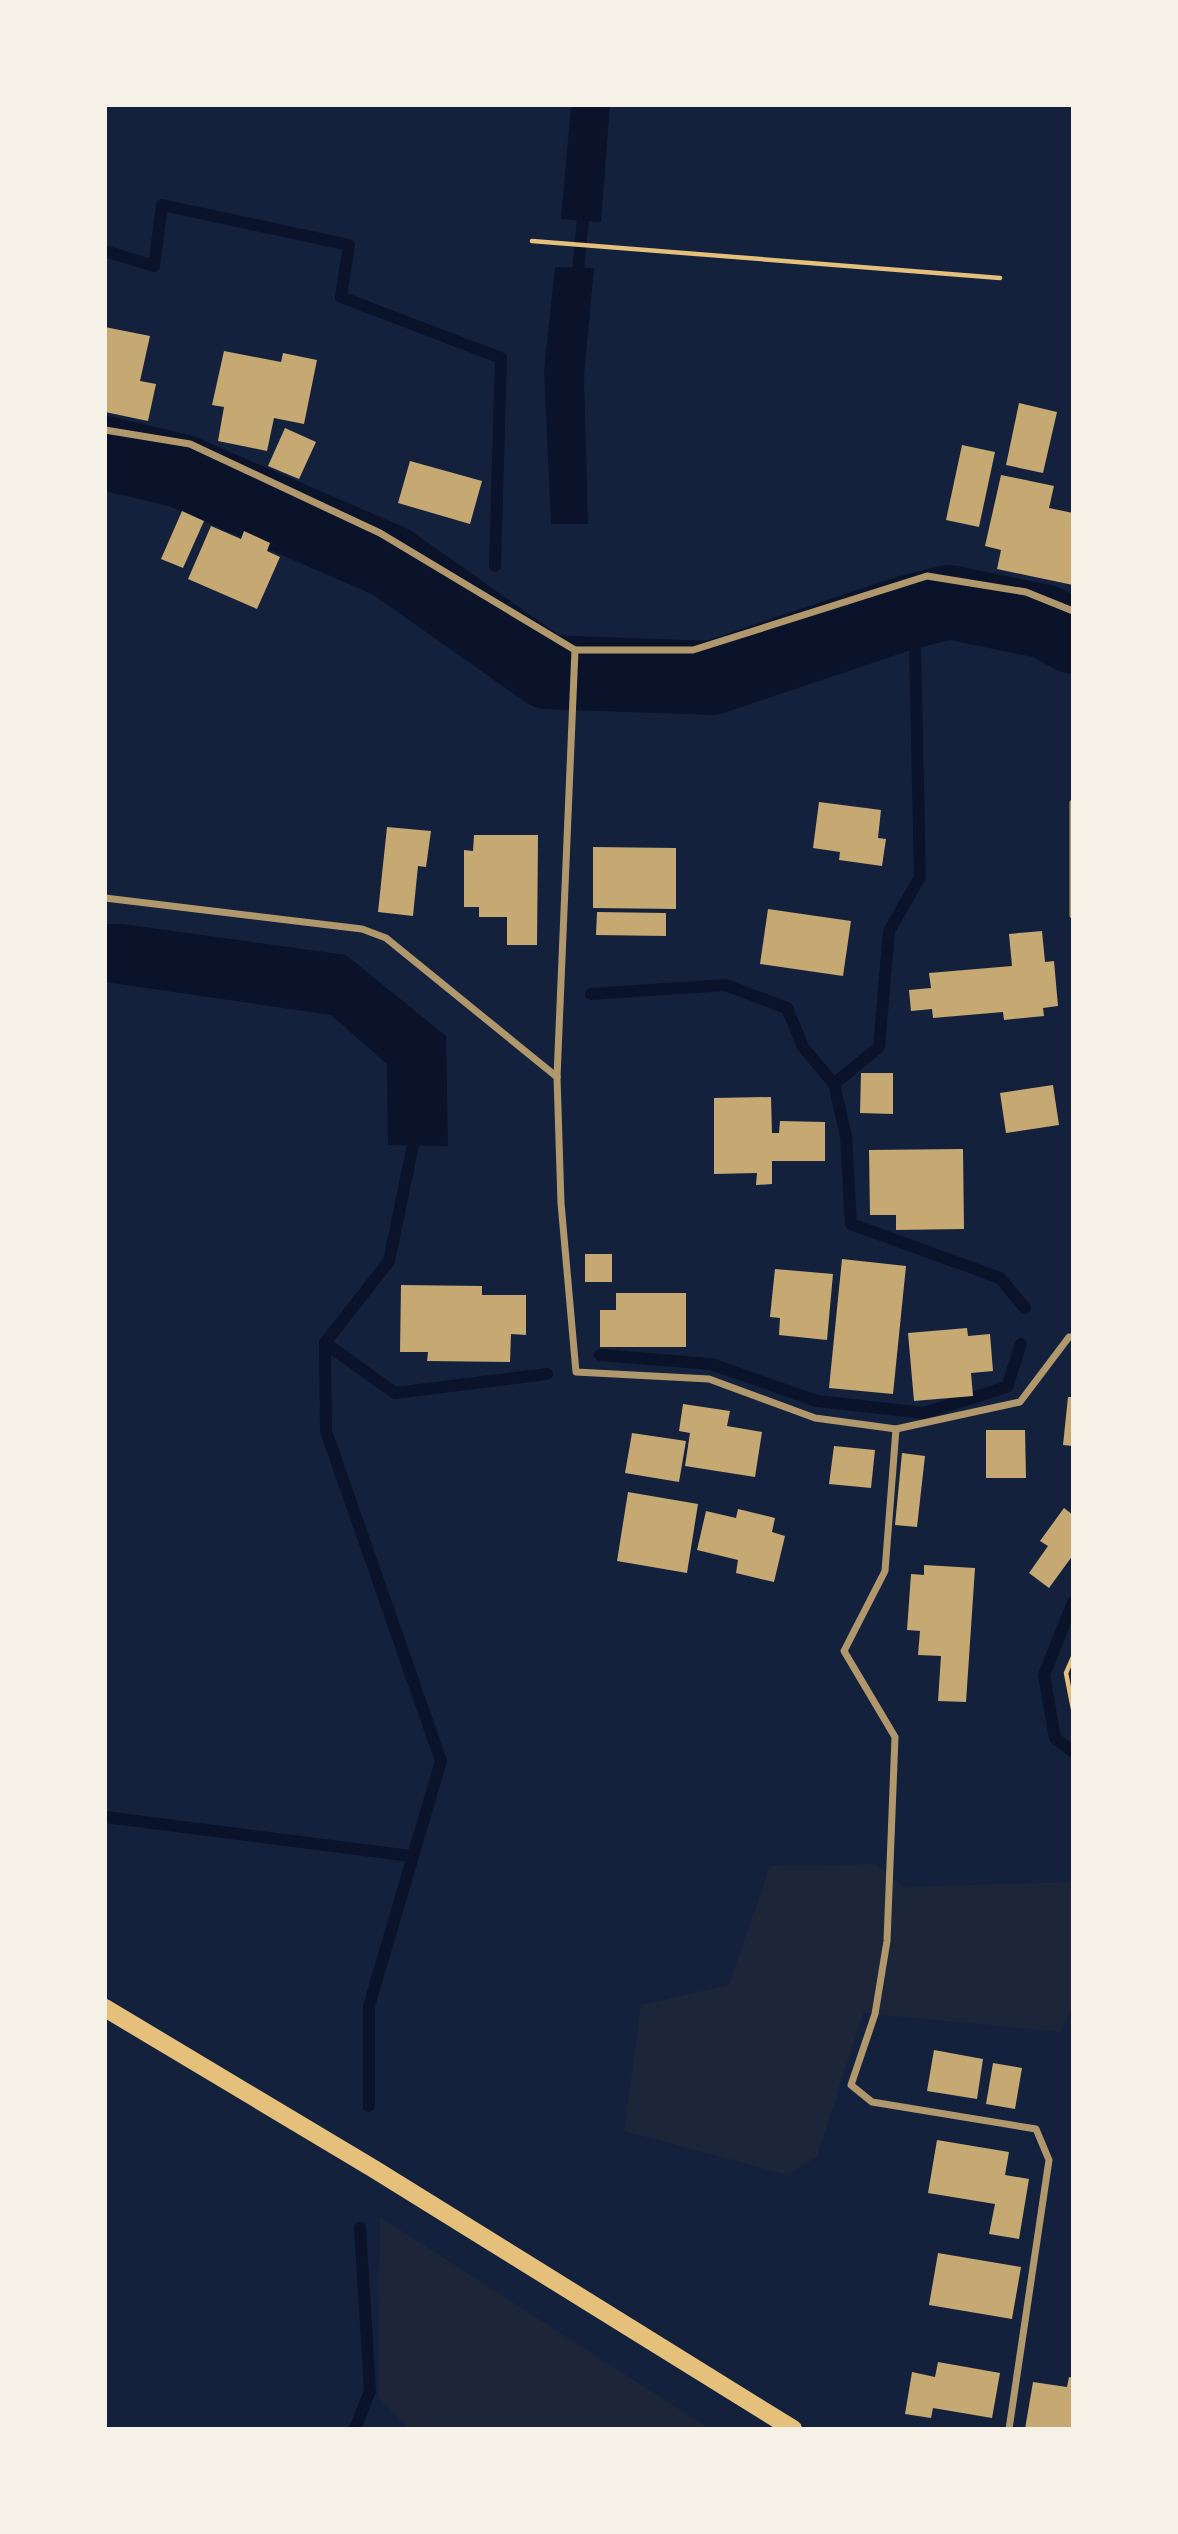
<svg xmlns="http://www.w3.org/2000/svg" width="1178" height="2534" font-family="'Golos Text',sans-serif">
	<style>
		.green { fill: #1d2539 }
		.water { fill: #0b132b }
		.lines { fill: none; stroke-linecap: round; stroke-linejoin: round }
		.stream { stroke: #0b132b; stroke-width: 12 }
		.river { stroke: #0b132b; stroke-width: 74 }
		.building { fill: #c6a872 }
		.path { stroke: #e5c07b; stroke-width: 4.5 }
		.minor { stroke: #b1986c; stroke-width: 7 }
		.primary { stroke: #e5c07b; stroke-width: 18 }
	</style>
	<rect width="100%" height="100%" fill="#14213d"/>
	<g class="green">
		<polygon points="876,1864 903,1887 1073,1882 1073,2007 1060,2032 863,2013 817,2156 788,2175 624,2131 641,2005 729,1985 770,1866"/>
		<polygon points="380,2217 710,2429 410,2429 378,2397"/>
	</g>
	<g class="water">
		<polygon points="571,105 610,105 601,222 561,219"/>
		<polygon points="555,267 594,268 584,376 588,524 551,524 544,371"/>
		<polygon points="105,924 123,924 346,955 446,1036 448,1146 388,1145 387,1064 331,1015 105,982"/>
	</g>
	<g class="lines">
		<g class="stream">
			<polyline points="105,251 154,266 162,205 349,245 341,297 501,358 495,566"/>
			<polyline points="577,283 584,207"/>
			<polyline points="905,613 915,646 920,877 889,931 879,1047 834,1084 846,1136 851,1224 1000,1278 1025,1308"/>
			<polyline points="591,994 725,985 787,1008 803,1047 834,1084"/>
			<polyline points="325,1343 395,1393 547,1374"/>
			<polyline points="600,1355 711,1364 817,1401 924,1413 1007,1387 1021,1344"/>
			<polyline points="1073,1602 1044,1675 1055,1738 1073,1752"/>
			<polyline points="105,1817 411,1856"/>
			<polyline points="369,2106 369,2006 441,1761 326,1431 325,1343 389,1261 413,1145 413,1129"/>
			<polyline points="355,2429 370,2391 360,2228"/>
		</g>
		<polyline class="river" points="105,453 181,471 391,562 547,672 712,678 905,613 949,602 1046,622 1073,637"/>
	</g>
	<g class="building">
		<polygon points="105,327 150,336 140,381 156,384 148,421 105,412"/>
		<polygon points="224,351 281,362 283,353 317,360 304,424 274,418 267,451 218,441 224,407 212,405"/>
		<polygon points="1019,403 1057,412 1043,473 1006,465"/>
		<polygon points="285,428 316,442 299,479 268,466"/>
		<polygon points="962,445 995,452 979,527 946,520"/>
		<polygon points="410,461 482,481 470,524 398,503"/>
		<polygon points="1001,475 1054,486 1049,508 1073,513 1073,585 997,569 1001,550 985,546"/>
		<polygon points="182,511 204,521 183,568 161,559"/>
		<polygon points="211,526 241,539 244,531 270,543 267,551 280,557 257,609 188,579"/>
		<polygon points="819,802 881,810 878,838 886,839 882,866 839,860 840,852 813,848"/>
		<polygon points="387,827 431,831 426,867 418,866 413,916 378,912"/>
		<polygon points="474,835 538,835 537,945 507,945 507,917 479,917 479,907 464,907 464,850 473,851"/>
		<polygon points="593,847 676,848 676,909 593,908"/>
		<polygon points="768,909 851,921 843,976 760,964"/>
		<polygon points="597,912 666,913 666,936 596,935"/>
		<polygon points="1042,931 1045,962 1054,961 1058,1006 1043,1008 1044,1016 1004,1020 1003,1012 933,1018 932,1009 911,1011 909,990 931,988 929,973 1012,966 1009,934"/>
		<polygon points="861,1073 893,1073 893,1114 860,1113"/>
		<polygon points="1053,1085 1059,1125 1006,1133 1000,1093"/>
		<polygon points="771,1097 772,1133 779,1133 780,1121 825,1122 825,1161 772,1161 772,1184 756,1185 757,1173 714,1174 714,1098"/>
		<polygon points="963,1149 964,1229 896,1230 896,1215 870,1215 869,1150"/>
		<rect x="585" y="1254" width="27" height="28"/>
		<polygon points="842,1259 906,1266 893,1394 829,1388"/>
		<polygon points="775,1269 833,1274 827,1340 779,1335 780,1318 770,1317"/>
		<polygon points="401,1285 482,1286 482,1295 526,1295 526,1335 511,1334 510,1362 427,1361 428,1352 400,1352"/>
		<polygon points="616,1293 686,1293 686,1347 600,1347 600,1310 616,1310"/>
		<polygon points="967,1328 968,1336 990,1334 993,1371 971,1373 973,1396 914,1401 908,1333"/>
		<polygon points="1068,1397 1073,1397 1073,1446 1063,1445"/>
		<polygon points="683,1404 730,1411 727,1426 762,1432 755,1477 685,1466 690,1433 679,1431"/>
		<polygon points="986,1430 1025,1430 1026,1478 986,1478"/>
		<polygon points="632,1433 686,1441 679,1482 625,1473"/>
		<polygon points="834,1446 875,1450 871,1488 829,1484"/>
		<polygon points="902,1453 925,1456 917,1527 895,1525"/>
		<polygon points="628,1492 698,1504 687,1573 617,1561"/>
		<polygon points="1064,1508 1073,1515 1073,1555 1049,1588 1029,1573 1048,1546 1040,1541"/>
		<polygon points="738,1509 775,1518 772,1532 785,1536 774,1582 736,1573 738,1560 697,1550 706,1511 736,1518"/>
		<polygon points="924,1565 975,1568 966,1702 938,1701 941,1656 918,1655 920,1631 907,1630 911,1574 924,1575"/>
		<polygon points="934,2050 983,2059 977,2099 927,2091"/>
		<polygon points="993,2063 1022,2068 1015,2109 986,2104"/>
		<polygon points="937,2140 1009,2152 1005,2175 1029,2179 1019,2239 989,2234 995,2204 928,2193"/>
		<polygon points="938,2253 1021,2267 1012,2319 929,2305"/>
		<polygon points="938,2362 1000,2373 992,2418 933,2408 931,2418 905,2414 912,2372 935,2377"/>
		<polygon points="1069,2377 1073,2378 1073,2429 1025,2429 1033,2382 1067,2387"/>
	</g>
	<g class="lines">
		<g class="path">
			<polyline points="532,241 1000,278"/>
			<polyline points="1073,1657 1066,1673 1073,1709"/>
		</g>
		<g class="minor">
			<polyline points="105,430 190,444 380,533 575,650 693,650 927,576 1026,592 1073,611"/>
			<polyline points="575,650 557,1077 561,1203 576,1372 709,1379 815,1418 896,1429 1020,1402 1069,1337 1073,1337"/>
			<polyline points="1073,803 1073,915"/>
			<polyline points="105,898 362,929 386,938 557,1077"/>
			<polyline points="896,1429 885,1571 844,1651 895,1737 887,1941 875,2014 851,2085 872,2102 1036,2129 1049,2160 1009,2429"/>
		</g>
		<polyline class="primary" points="105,2008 374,2169 793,2429"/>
	</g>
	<rect width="1178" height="2534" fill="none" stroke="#f6f1e7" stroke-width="214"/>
</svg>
